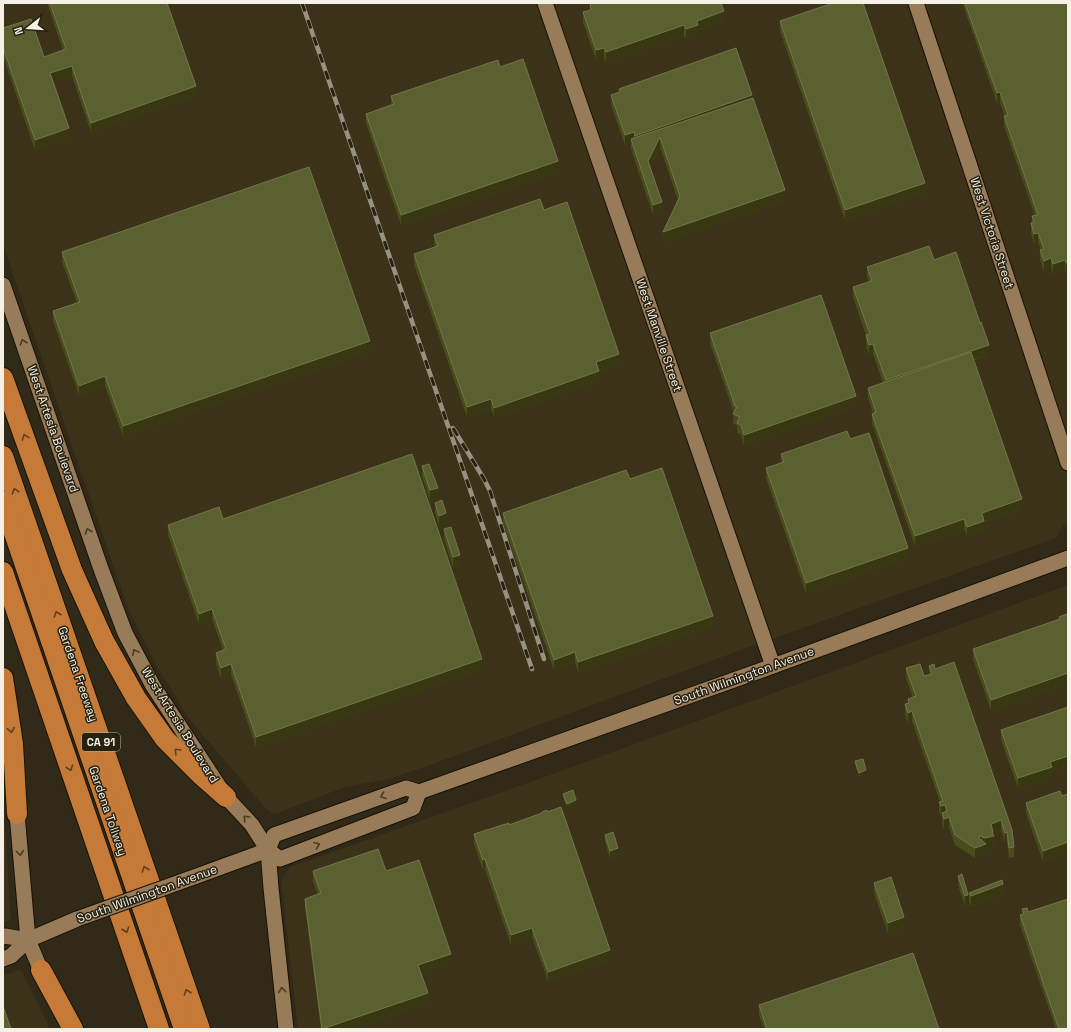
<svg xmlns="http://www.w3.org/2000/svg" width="1071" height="1032" font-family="'Space Grotesk',sans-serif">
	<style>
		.built { fill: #3c321a }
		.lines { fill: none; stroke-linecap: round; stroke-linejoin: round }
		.secondary-casing { stroke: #191304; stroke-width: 17 }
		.highway-casing { stroke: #191304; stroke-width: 22 }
		.secondary { stroke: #987b59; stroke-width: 15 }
		.highway { stroke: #c57a37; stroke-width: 20 }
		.rail-casing { stroke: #979183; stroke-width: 4.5 }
		.rail { stroke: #272110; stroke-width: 3; stroke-dasharray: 9; stroke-linecap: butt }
		.secondary-bridge-casing { stroke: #191304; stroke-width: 17; stroke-linecap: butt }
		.secondary-bridge { stroke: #987b59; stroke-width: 15 }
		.wall { fill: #484e1a }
		.shaded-wall { fill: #373811 }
		.building { fill: #5b6030; stroke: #73764d }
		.oneway { stroke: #493c26 }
		.oneway2 { stroke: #5e401e }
		.labels { text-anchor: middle; stroke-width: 3; stroke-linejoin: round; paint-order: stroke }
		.shield { fill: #272110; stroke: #b8b3a6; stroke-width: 1 }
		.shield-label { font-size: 11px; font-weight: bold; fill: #f6f1e6 }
		.street-label { font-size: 12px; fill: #f6f1e6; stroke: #272110 }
	</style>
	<rect width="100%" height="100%" fill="#312a19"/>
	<g class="built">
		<polygon points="3,3 1068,3 1068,523 1063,526 1056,538 738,651 433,764 389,779 345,787 275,814 267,810 190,720 156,665 128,608 3,245"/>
		<polygon points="1068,585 1068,1029 298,1029 281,881 290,867 550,775"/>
		<polygon points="3,815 6,840 11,920 3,923"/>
		<polygon points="21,969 50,1029 3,1029 3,976"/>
	</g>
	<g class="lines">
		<defs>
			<g id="secondary">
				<polyline points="545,3 773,666"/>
				<polyline points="916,3 1068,463"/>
				<polyline points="3,285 101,569 125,633 153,686 226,797 252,825 268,850 271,888 286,1029"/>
				<polyline points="15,804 17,814 28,940 45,980"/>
				<polyline points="268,850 280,859 413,808 419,792"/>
				<polyline points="194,877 268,850 274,835 406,788 419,792 773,666 1068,558"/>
				<polyline points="3,937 5,936 28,940"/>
				<polyline points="3,959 11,956 28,940 77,919"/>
			</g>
			<g id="highway">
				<polyline points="3,378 72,570 104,641 136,698 165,739 201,775 226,797"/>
				<polyline points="3,456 200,1029"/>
				<polyline points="3,501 184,1029"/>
				<polyline points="3,572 159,1029"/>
				<polyline points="3,678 13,744 17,814"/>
				<polyline points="41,970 73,1029"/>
			</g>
		</defs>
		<use href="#secondary" class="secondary-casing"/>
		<use href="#highway" class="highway-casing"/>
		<use href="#secondary" class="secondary"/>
		<use href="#highway" class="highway"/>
		<defs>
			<g id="rail">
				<polyline points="302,3 532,669"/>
				<polyline points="453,428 484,479 490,491 544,659"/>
			</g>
		</defs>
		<use href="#rail" class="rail-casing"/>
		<use href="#rail" class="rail"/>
		<defs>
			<polyline id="secondary-bridge" points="77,919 194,877"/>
		</defs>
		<use href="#secondary-bridge" class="secondary-bridge-casing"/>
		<use href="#secondary-bridge" class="secondary-bridge"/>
	</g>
	<g class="wall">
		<polygon points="47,3 167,3 196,96 91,132 72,76 53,82 69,138 35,150 3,56 3,28 44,57 63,50"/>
		<polygon points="956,3 1068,3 1066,272 1065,270 1053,274 1051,268 1044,271 1040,260 1040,250 1041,250 1038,242 1034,244 1031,233 1031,223 1032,223 1032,216 1035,216 1004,126 1004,116 1005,116 1000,102 997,103 963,5 957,7"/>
		<polygon points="590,5 724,21 698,30 698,35 686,39 684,35 606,62 604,57 596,60 583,22 583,12 590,10"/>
		<polygon points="780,21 925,192 845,220 780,31"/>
		<polygon points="500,67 558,171 401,225 366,123 366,114 391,105 391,96"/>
		<polygon points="619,89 752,98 785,200 663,242 678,200 660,147 650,167 662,212 653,215 631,149 631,143 625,145 611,105 611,95 619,92"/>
		<polygon points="434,235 619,364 599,371 599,381 494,417 491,409 467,417 414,264 414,254 435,247 434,245"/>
		<polygon points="62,252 370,351 123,436 105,386 79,395 53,321 53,311 77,303 62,262"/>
		<polygon points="934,260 989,354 974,360 1022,509 984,522 984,530 967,536 964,529 915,546 872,423 872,414 873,413 868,398 868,388 883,383 873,354 869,355 866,345 866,335 853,297 853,287 869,282 867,277 867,267"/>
		<polygon points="710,333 856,406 744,445 741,435 737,433 737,425 733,424 734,413 710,343"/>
		<polygon points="850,439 908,558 806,593 766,478 766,468 781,463 781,454"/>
		<polygon points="422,466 438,498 430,500 422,476"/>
		<polygon points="630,479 713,625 578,672 575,662 554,670 503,523 503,513"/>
		<polygon points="435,503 446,523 439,526 435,513"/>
		<polygon points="223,519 482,669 256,747 231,674 221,678 216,663 216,653 223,650 212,619 199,624 168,535 168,525"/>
		<polygon points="444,529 460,565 453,567 444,539"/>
		<polygon points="1068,616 1068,683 991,710 973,659 973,649 1059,619 1059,617"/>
		<polygon points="929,666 935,669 1014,847 1014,857 1009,858 1007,842 1005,842 1001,830 993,833 994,845 986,848 986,854 975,858 955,845 949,827 944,829 942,823 942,816 941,816 939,812 939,802 940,802 912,721 908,723 905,714 905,704 908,703 908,699 913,698 906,678 906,668 924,676 929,675"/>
		<polygon points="1068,707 1068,766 1052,772 1052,777 1018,788 1001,740 1001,730"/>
		<polygon points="855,761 866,773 859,776 855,765"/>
		<polygon points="563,794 576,804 567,807 563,797"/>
		<polygon points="1068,794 1068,852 1043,861 1026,813 1026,803 1062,796"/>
		<polygon points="542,812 610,960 548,981 532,937 511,945 485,869 483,870 474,844 474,834 509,825 542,814"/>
		<polygon points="605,835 618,855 610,858 605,842"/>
		<polygon points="313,871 386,871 451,963 421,973 428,1003 351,1029 321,1029 305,908 305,899 318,894 313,881"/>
		<polygon points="958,876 968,905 965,906 958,885"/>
		<polygon points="874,883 904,927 888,933 874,893"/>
		<polygon points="969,893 1003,894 971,906 969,902"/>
		<polygon points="1022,909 1028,912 1068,1029 1056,1029 1020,925 1020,915 1022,914"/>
		<polygon points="759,1005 939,1029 764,1029 759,1015"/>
	</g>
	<g class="shaded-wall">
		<polygon points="957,3 963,3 963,5 957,7"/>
		<polygon points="724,11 724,21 698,30 698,35 686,39 686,29 697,21"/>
		<polygon points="684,25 684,35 606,62 606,52"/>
		<polygon points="604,48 604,57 596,60 596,50"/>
		<polygon points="72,66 72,76 50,83 50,73"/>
		<polygon points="196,86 196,96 91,132 91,123"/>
		<polygon points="1000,92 1000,102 997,103 997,93"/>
		<polygon points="752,95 752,105 660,137 660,147 648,171 635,146 635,136"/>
		<polygon points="69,128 69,138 35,150 35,140"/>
		<polygon points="634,132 634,142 631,139 631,143 625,145 625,135"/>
		<polygon points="558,161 558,171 401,225 401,215"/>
		<polygon points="925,183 925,192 845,220 845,210"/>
		<polygon points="785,190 785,200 663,242 663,232"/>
		<polygon points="662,202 662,212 653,215 653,205"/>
		<polygon points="1038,233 1038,242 1034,244 1034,234"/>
		<polygon points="1051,258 1051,268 1044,271 1044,261"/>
		<polygon points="1065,260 1065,270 1053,274 1053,264"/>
		<polygon points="1068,262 1068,272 1066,272 1066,263"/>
		<polygon points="370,341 370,351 123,436 123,426"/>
		<polygon points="873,344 873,354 869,355 869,345"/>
		<polygon points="989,345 989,354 886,390 886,380"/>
		<polygon points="619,354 619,364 596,372 596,362"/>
		<polygon points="599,371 599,381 494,417 494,408"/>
		<polygon points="105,376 105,386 79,395 79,386"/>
		<polygon points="856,396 856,406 744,445 744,435"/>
		<polygon points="491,399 491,409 467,417 467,407"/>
		<polygon points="438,488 438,498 430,500 430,490"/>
		<polygon points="1022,499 1022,509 984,522 984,530 967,536 967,527 982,513"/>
		<polygon points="446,513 446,523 439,526 439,516"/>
		<polygon points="964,519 964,529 915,546 915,536"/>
		<polygon points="908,548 908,558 806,593 806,583"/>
		<polygon points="460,555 460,565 453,567 453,557"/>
		<polygon points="212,609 212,619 199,624 199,614"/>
		<polygon points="713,616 713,625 578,672 578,662"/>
		<polygon points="575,652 575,662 554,670 554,660"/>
		<polygon points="482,659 482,669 256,747 256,737"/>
		<polygon points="231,664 231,674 221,678 221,668"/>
		<polygon points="1068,673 1068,683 991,710 991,700"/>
		<polygon points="912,711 912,721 908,723 908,713"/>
		<polygon points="1068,756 1068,766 1052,772 1052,777 1018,788 1018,778 1050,762"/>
		<polygon points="866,770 866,773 859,776 859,773"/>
		<polygon points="576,800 576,804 567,807 567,804"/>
		<polygon points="945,805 945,815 942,813 942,816 941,816 941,806"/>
		<polygon points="949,817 949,827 944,829 944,819"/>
		<polygon points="1001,820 1001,830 993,833 994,845 986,848 986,854 975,858 975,848 978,837 982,836 982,845 983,845 983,838 984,837 985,844 985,838 991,824"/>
		<polygon points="1007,832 1007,842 1005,842 1005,833"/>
		<polygon points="1068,842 1068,852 1043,861 1043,851"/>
		<polygon points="618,848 618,855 610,858 610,851"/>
		<polygon points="485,859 485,869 483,870 483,860"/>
		<polygon points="1003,884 1003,894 971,906 971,896"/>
		<polygon points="968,895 968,905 965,906 965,896"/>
		<polygon points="904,917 904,927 888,933 888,923"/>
		<polygon points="532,928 532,937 511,945 511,935"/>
		<polygon points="610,950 610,960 548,981 548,972"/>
		<polygon points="451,954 451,963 418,975 418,965"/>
		<polygon points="428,993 428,1003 351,1029 322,1029"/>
	</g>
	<g class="building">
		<polygon points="50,3 167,3 196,86 91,123 72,66 50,73 69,128 35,140 3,47 3,28 31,19 44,57 66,49"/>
		<polygon points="596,3 721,3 724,11 697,21 698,25 686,29 684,25 606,52 604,48 596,50 583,12 591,10 590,5"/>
		<polygon points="833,3 863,3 925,183 845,210 780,21"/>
		<polygon points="965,3 1068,3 1068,262 1066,263 1065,260 1053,264 1051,258 1044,261 1040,250 1044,249 1038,233 1034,234 1031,223 1034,222 1032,216 1038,215 1004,116 1008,115 1000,92 997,93"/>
		<polygon points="736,48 752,95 635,136 634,132 625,135 611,95 620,92 619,89"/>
		<polygon points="523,59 558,161 401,215 366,114 394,104 391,96 498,60 500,67"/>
		<polygon points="753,98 785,190 663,232 680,196 660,137 648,161 662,202 653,205 631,139"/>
		<polygon points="309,167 370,341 123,426 105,376 79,386 53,311 80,302 62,252"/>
		<polygon points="540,199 544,210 567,202 619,354 596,362 599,371 494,408 491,399 467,407 414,254 438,246 434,235"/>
		<polygon points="929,246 934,260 956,252 980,323 981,322 989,345 886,380 873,344 869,345 866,335 870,334 853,287 872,281 867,267"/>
		<polygon points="821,295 856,396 744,435 741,425 737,423 740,417 733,414 737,407 735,406 710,333"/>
		<polygon points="971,352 1022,499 982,513 984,521 967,527 964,519 915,536 872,414 876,412 868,388"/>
		<polygon points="847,431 850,439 869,433 908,548 806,583 766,468 784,462 781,454"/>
		<polygon points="412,454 482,659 256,737 231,664 221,668 216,653 226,649 212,609 199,614 168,525 219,507 223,519"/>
		<polygon points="429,464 438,488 430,490 422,466"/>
		<polygon points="662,468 713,616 578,662 575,652 554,660 503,513 626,470 630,479"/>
		<polygon points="442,500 446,513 439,516 435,503"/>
		<polygon points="451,527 460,555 453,557 444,529"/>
		<polygon points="1067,614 1067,616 1068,616 1068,673 991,700 973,649 1060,619 1059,617"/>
		<polygon points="954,662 1012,830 1014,847 1009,848 1007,832 1005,833 1001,820 991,824 993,832 992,832 994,836 985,838 984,837 983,838 982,836 978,837 986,844 975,848 955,835 949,817 944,819 942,813 947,811 945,805 941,806 939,802 943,801 912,711 908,713 905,704 909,703 908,699 916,696 906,668 920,664 924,676 932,674 929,666 934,664 935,669"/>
		<polygon points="1068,707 1068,756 1050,762 1052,767 1018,778 1001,730"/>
		<polygon points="863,759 866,770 859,773 855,761"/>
		<polygon points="573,790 576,800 567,804 563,794"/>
		<polygon points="1060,791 1062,796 1068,794 1068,842 1043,851 1026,803"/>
		<polygon points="561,807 610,950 548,972 532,928 511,935 485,859 483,860 474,834 509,823 509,825 542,813 542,812 547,810 547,812"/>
		<polygon points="613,832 618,848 610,851 605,835"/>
		<polygon points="378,849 386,871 419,860 451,954 418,965 428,993 322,1029 305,899 321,893 313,871"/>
		<polygon points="962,874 968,895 965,896 958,876"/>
		<polygon points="891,877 904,917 888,923 874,883"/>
		<polygon points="1002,880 1003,884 971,896 969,893"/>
		<polygon points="1068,899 1068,1029 1059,1029 1020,915 1024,914 1022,909 1027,908 1028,912"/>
		<polygon points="913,953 939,1029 767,1029 759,1005"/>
		<polygon points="3,1006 11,1029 3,1029"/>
	</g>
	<defs><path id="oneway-chevron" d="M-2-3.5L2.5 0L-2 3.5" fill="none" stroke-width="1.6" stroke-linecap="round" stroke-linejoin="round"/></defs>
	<g class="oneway">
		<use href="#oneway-chevron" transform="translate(23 342) rotate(-109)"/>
		<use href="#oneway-chevron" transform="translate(88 531) rotate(-109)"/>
		<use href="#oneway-chevron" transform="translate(135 652) rotate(-118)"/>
		<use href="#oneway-chevron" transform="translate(383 796) rotate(160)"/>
		<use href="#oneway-chevron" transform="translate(246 818) rotate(-134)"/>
		<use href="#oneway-chevron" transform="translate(317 845) rotate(-21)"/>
		<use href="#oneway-chevron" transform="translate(20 853) rotate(85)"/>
		<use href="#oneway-chevron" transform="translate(282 990) rotate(-96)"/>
	</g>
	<g class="oneway2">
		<use href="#oneway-chevron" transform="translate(25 437) rotate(-110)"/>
		<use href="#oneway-chevron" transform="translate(15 491) rotate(-109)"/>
		<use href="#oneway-chevron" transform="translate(57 614) rotate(-109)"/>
		<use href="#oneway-chevron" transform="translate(11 730) rotate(82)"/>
		<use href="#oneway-chevron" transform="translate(177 751) rotate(-134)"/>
		<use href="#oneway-chevron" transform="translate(70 768) rotate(71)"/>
		<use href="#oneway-chevron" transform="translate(145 869) rotate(-109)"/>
		<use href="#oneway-chevron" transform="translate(126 930) rotate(71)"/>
		<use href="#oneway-chevron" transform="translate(187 992) rotate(-109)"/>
	</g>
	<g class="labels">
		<rect class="shield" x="82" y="733" width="38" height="18" rx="3"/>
		<g class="shield-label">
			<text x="101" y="746">CA 91</text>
		</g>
		<g class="street-label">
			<text transform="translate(992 233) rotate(72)" y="4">West Victoria Street</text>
			<text transform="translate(659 335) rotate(71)" y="4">West Manville Street</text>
			<text transform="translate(53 429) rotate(71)" y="4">West Artesia Boulevard</text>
			<text transform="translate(78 674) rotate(71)" y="4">Gardena Freeway</text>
			<text transform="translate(744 676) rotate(-20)" y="4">South Wilmington Avenue</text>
			<text transform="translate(180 725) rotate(58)" y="4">West Artesia Boulevard</text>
			<text transform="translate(108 811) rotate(71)" y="4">Gardena Tollway</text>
			<text transform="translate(147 894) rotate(-20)" y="4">South Wilmington Avenue</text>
		</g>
	</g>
	<rect width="1071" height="1032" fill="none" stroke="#f6f1e6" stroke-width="8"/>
	<g transform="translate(28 28) rotate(253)" stroke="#272110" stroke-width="3" paint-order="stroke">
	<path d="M0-3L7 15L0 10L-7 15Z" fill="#f6f1e6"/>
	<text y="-6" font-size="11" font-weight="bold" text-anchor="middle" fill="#f6f1e6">N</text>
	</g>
</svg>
